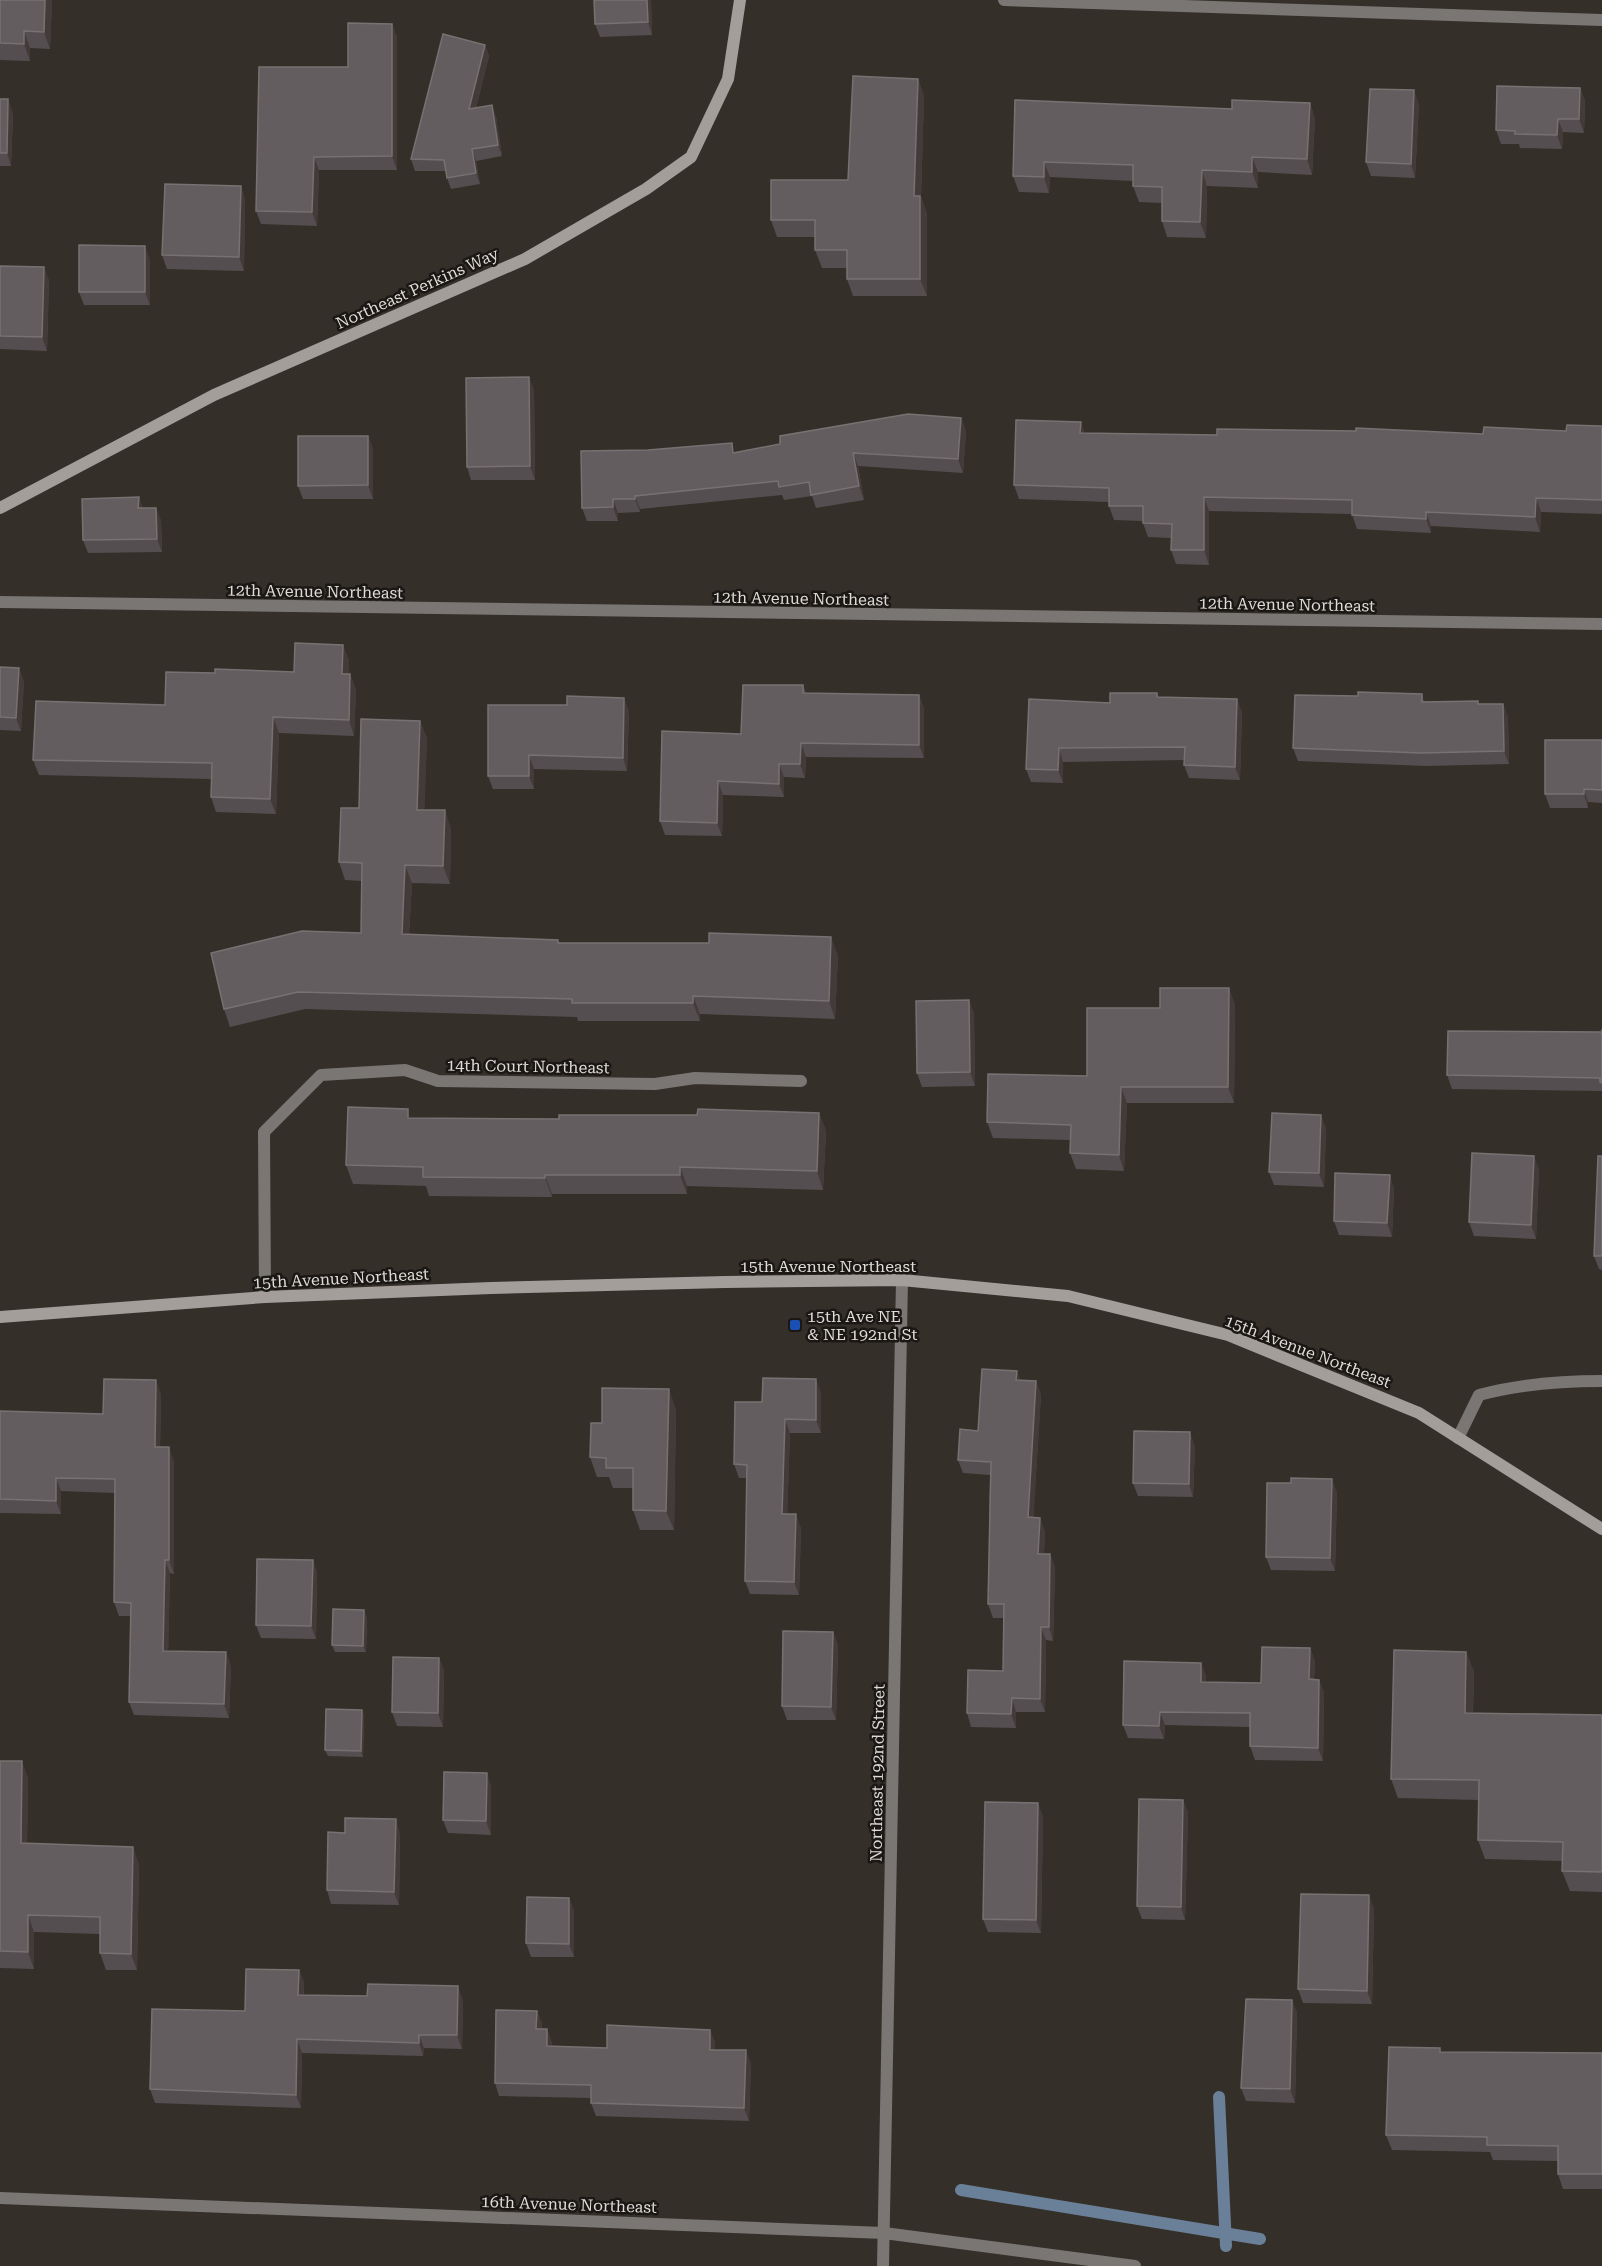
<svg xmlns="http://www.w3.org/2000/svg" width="1602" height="2266" font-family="'Roboto Serif',serif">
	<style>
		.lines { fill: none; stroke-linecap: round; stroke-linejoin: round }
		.stream { stroke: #6a8098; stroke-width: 12 }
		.minor { stroke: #7a7674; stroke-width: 12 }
		.secondary { stroke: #a39e9a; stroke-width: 12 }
		.wall { fill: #554e50 }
		.shaded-wall { fill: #423b3a }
		.building { fill: #645d5f; stroke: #777172; stroke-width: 1.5 }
		.transit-dot { fill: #1a4fb4; stroke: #1a1715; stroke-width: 2 }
		.labels { text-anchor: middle; stroke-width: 5; stroke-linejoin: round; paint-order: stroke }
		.street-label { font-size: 16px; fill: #dfdcd8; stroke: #1a1715 }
		.poi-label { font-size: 16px; fill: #dfdcd8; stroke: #1a1715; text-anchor: start }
	</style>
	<rect width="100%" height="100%" fill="#342f29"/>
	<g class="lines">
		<g class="stream">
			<polyline points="1219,2097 1226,2246"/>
			<polyline points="961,2190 1260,2239"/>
		</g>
		<g class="minor">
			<polyline points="1004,0 1602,20"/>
			<polyline points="0,602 1602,624"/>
			<polyline points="265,1297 264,1132 321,1075 405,1070 438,1081 655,1084 695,1078 801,1081"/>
			<path d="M1458,1438L1479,1395C1520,1384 1559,1381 1602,1381"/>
			<polyline points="0,2198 884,2233 1135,2266"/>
			<polyline points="883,2266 902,1280"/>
		</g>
		<g class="secondary">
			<polyline points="0,508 214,395 525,259 646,189 691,157 728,79 740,0"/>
			<polyline points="0,1317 265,1297 491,1288 725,1282 902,1280 1068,1296 1228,1335 1419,1413 1602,1529"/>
		</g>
	</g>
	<g class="wall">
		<polygon points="0,0 52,0 50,49 30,48 30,61 0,60"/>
		<polygon points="651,0 652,35 600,37 595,24"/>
		<polygon points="392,24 397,38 397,170 319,170 317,226 261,224 256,211 348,67"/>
		<polygon points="485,45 489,56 476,108 496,117 502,156 476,161 480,184 451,189 447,178 446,171 415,171 411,159"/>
		<polygon points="918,79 924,96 921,197 927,214 927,296 853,296 847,279 847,268 822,268 815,250 815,237 777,237 771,220 848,180"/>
		<polygon points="1580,88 1585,101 1584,133 1563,132 1562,149 1520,148 1519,144 1501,144 1496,130"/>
		<polygon points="0,99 13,113 11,166 0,166"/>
		<polygon points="1015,100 1232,109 1310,103 1315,119 1312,175 1258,172 1258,188 1207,186 1206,238 1167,237 1162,221 1162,203 1139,202 1133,186 1133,181 1050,177 1049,193 1019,192 1013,176"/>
		<polygon points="1419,104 1415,178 1371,176 1366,162"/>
		<polygon points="241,186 245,200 244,271 167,269 162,255"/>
		<polygon points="150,259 150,305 84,305 79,292"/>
		<polygon points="0,266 49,280 47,351 0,349"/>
		<polygon points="529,377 534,391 535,480 471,480 467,467"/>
		<polygon points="961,418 966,431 963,473 858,466 864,500 816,508 812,496 784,500 782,495 640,509 640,512 618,513 618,521 587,521 582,508 736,452"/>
		<polygon points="1602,426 1602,514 1541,512 1540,532 1431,526 1431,533 1357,529 1352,514 1209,511 1209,565 1176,564 1171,550 1171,538 1148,537 1143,523 1143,521 1114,520 1109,506 1109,502 1019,499 1014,485 1085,433 1217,435 1483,434 1566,431"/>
		<polygon points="368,436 373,449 373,499 303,499 298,486"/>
		<polygon points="139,497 142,508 156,508 161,521 162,552 88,553 83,540"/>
		<polygon points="349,660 348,674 350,674 356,690 354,736 279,733 276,814 216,812 211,797 211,779 39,775 33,760 165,705 294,672"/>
		<polygon points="0,667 24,681 21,731 0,730"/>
		<polygon points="803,685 806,693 919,695 924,709 924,758 806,757 805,778 784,777 784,797 723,795 722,836 665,835 660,821 741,734"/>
		<polygon points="1157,693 1158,697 1237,699 1242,713 1240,780 1189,778 1184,765 1184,760 1063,762 1063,783 1031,782 1026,769 1110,703"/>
		<polygon points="1422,694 1424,702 1479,704 1503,704 1508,718 1509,764 1426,766 1298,761 1293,748 1358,696"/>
		<polygon points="488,705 629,711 627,771 534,769 534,789 493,789 488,776"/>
		<polygon points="420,721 427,739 424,810 451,828 450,884 412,883 409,934 558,940 559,943 838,955 835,1019 700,1014 700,1021 578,1021 577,1017 305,1009 230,1027 224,1009 361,933 362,881 345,880 339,862 359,808"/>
		<polygon points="1602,740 1602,803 1588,802 1588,808 1550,808 1545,794"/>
		<polygon points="969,1000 974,1014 975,1086 922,1087 917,1073"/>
		<polygon points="1235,1004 1234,1103 1127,1103 1124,1171 1076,1169 1070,1153 1070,1140 993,1138 987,1122 1087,1076 1160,1008"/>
		<polygon points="1602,1029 1602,1091 1452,1089 1447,1075 1602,1032"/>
		<polygon points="819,1113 826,1131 823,1190 687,1186 687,1194 552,1194 552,1197 429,1196 426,1186 353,1184 346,1165 412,1118 559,1119"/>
		<polygon points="1326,1128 1324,1187 1274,1185 1269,1172"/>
		<polygon points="1602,1156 1602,1270 1599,1269 1594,1256"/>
		<polygon points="1539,1169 1536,1239 1474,1236 1469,1222"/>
		<polygon points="1394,1188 1392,1237 1339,1235 1334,1221"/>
		<polygon points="1020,1380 1036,1381 1041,1395 1033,1517 1045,1531 1044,1554 1050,1554 1055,1568 1053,1641 1046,1640 1045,1712 1016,1712 1016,1728 971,1727 967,1713 1003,1671 1004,1618 993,1618 988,1604 990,1475 963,1473 958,1460 978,1431"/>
		<polygon points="821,1392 821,1433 790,1433 787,1514 801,1528 799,1595 750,1594 745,1581 747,1478 739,1478 734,1464 762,1402"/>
		<polygon points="161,1394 160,1447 174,1461 174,1574 170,1573 168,1651 231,1665 229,1718 134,1715 129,1702 131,1616 119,1616 114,1602 115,1493 61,1491 61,1514 0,1513 0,1411 103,1414"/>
		<polygon points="676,1409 674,1530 640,1530 633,1510 633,1488 613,1488 609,1477 597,1477 590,1457 602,1423"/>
		<polygon points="1195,1446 1193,1497 1138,1496 1133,1483"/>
		<polygon points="1337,1492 1335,1571 1271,1570 1266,1557"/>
		<polygon points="313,1560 317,1573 316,1639 261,1638 256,1625"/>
		<polygon points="367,1617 366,1652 335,1652 332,1645"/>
		<polygon points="833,1632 838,1645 836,1720 787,1720 782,1706"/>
		<polygon points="1310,1648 1315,1662 1314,1679 1319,1680 1324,1693 1323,1761 1255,1760 1250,1746 1250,1727 1165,1725 1164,1739 1128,1738 1123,1725 1201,1663 1206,1676 1206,1682 1261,1683"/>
		<polygon points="1466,1652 1474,1672 1473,1713 1602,1715 1602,1892 1570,1891 1562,1871 1563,1861 1485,1859 1478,1840 1479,1800 1398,1798 1391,1779"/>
		<polygon points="439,1658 444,1671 443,1727 397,1726 392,1712"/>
		<polygon points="362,1710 364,1716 363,1757 328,1756 325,1750"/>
		<polygon points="0,1761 28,1778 27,1843 139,1864 137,1970 106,1970 100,1953 100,1934 34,1932 34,1969 0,1968"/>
		<polygon points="491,1786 491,1835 448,1833 443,1820"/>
		<polygon points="1183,1800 1188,1813 1185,1920 1142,1919 1137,1906"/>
		<polygon points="1043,1816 1041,1933 988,1932 983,1919"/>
		<polygon points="345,1833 400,1833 399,1905 331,1904 327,1890"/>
		<polygon points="569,1898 574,1911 574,1957 531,1957 526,1943"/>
		<polygon points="1374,1908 1372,2004 1303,2003 1298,1989"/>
		<polygon points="299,1970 304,1983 304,1995 463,2000 462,2049 424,2048 423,2056 302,2053 301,2108 155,2103 150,2089 245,2011"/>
		<polygon points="1292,2000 1297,2013 1295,2103 1246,2101 1241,2088"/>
		<polygon points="537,2011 542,2024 542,2029 547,2029 552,2043 552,2047 607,2048 710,2030 715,2043 715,2050 751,2064 749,2121 596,2116 591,2103 591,2098 499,2096 495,2083"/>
		<polygon points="1442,2052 1602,2053 1602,2189 1563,2189 1558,2174 1558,2161 1493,2160 1490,2152 1392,2150 1386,2135"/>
	</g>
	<g class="shaded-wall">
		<polygon points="45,0 52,0 50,49 44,32"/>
		<polygon points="647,0 651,0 652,35 648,22"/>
		<polygon points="392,24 397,38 397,170 392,156"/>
		<polygon points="24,31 30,48 30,61 24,44"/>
		<polygon points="485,45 489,56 473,120 469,109"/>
		<polygon points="918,79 924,96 921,197 927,214 927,296 920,279 914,196"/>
		<polygon points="1580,88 1585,101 1584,133 1579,119"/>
		<polygon points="1414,90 1419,104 1415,178 1411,164"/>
		<polygon points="8,99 13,113 11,166 7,153"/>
		<polygon points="1310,103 1315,119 1312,175 1307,159"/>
		<polygon points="492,105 496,117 502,156 498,145"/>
		<polygon points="1558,119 1563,132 1562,149 1557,135"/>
		<polygon points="472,149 476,161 480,184 476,173"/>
		<polygon points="314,157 319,170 317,226 312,212"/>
		<polygon points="1252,157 1258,172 1258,188 1252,172"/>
		<polygon points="1044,162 1050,177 1049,193 1044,177"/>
		<polygon points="1202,170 1207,186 1206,238 1200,222"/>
		<polygon points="241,186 245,200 244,271 239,257"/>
		<polygon points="145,246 150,259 150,305 145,292"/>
		<polygon points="44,267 49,280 47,351 42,337"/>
		<polygon points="529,377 534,391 535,480 530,466"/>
		<polygon points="961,418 966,431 963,473 958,459"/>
		<polygon points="1081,422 1086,437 1080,433"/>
		<polygon points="368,436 373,449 373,499 368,485"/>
		<polygon points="853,453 858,466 864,500 859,486"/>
		<polygon points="635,496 640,509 640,512 635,499"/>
		<polygon points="139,497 144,511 138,508"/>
		<polygon points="1204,497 1209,511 1209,565 1204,550"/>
		<polygon points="1536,498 1541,512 1540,532 1535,517"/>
		<polygon points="613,499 618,513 618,521 613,507"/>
		<polygon points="156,508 161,521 162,552 157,539"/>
		<polygon points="1426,512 1431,526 1431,533 1426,519"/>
		<polygon points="343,645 349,660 348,689 342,674"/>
		<polygon points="19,668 24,681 21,731 16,718"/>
		<polygon points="350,674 356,690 354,736 349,720"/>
		<polygon points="919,695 924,709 924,758 919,745"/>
		<polygon points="624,698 629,711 627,771 623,758"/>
		<polygon points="1237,699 1242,713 1240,780 1235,767"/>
		<polygon points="1503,704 1508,718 1509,764 1504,751"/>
		<polygon points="273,717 279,733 276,814 270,799"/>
		<polygon points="420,721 427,739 424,828 417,810"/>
		<polygon points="801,743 806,757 805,778 800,764"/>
		<polygon points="1059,748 1063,762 1063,783 1058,770"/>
		<polygon points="529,755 534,769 534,789 529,776"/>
		<polygon points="779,764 784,777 784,797 779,784"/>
		<polygon points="718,781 723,795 722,836 717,823"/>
		<polygon points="1584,789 1588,802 1588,808 1584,794"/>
		<polygon points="445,810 451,828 450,884 443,866"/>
		<polygon points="405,865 412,883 408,952 402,934"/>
		<polygon points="831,937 838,955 835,1019 829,1001"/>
		<polygon points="1229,988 1235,1004 1234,1103 1228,1087"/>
		<polygon points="693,996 700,1014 700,1021 693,1003"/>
		<polygon points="969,1000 974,1014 975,1086 970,1072"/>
		<polygon points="1121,1087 1127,1103 1124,1171 1119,1155"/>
		<polygon points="819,1113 826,1131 823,1190 817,1171"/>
		<polygon points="1321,1115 1326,1128 1324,1187 1319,1173"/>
		<polygon points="1534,1156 1539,1169 1536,1239 1531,1225"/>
		<polygon points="680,1167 687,1186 687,1194 680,1175"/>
		<polygon points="545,1175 552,1194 552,1197 545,1178"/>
		<polygon points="1390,1175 1394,1188 1392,1237 1387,1223"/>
		<polygon points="1017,1371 1022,1384 1016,1380"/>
		<polygon points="816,1379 821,1392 821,1433 816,1420"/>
		<polygon points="156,1380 161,1394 160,1460 155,1447"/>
		<polygon points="1036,1381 1041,1395 1033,1531 1028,1517"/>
		<polygon points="669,1389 676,1409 674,1530 666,1511"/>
		<polygon points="785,1419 790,1433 787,1527 782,1514"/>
		<polygon points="1190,1432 1195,1446 1193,1497 1189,1484"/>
		<polygon points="169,1447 174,1461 174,1574 169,1560"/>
		<polygon points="56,1478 61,1491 61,1514 56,1501"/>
		<polygon points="1332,1479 1337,1492 1335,1571 1330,1558"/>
		<polygon points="796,1514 801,1528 799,1595 794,1582"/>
		<polygon points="1040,1518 1045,1531 1043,1568 1038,1554"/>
		<polygon points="1050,1554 1055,1568 1053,1641 1049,1627"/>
		<polygon points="165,1560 170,1573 168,1664 163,1651"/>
		<polygon points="313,1560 317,1573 316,1639 311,1626"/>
		<polygon points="364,1610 367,1617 366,1652 363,1646"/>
		<polygon points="1041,1627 1046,1640 1045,1712 1040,1699"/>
		<polygon points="833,1632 838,1645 836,1720 831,1707"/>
		<polygon points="1310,1648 1315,1662 1313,1693 1309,1679"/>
		<polygon points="226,1652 231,1665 229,1718 224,1704"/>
		<polygon points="1466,1652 1474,1672 1472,1732 1465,1713"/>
		<polygon points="439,1658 444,1671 443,1727 438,1713"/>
		<polygon points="1201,1663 1206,1676 1206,1695 1201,1682"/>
		<polygon points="1319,1680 1324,1693 1323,1761 1318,1748"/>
		<polygon points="1012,1698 1016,1712 1016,1728 1011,1714"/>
		<polygon points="362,1710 364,1716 363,1757 361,1751"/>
		<polygon points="1160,1712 1165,1725 1164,1739 1159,1726"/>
		<polygon points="22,1761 28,1778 27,1860 21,1843"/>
		<polygon points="487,1773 491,1786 491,1835 486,1821"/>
		<polygon points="1183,1800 1188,1813 1185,1920 1181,1907"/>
		<polygon points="1038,1803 1043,1816 1041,1933 1036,1920"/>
		<polygon points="396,1819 400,1833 399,1905 394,1892"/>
		<polygon points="133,1847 139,1864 137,1970 131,1954"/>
		<polygon points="1369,1895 1374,1908 1372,2004 1367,1991"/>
		<polygon points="569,1898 574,1911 574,1957 569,1944"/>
		<polygon points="28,1915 34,1932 34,1969 28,1952"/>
		<polygon points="299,1970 304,1983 303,2008 298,1995"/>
		<polygon points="458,1986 463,2000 462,2049 457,2035"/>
		<polygon points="1292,2000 1297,2013 1295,2103 1290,2089"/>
		<polygon points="537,2011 542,2024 541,2042 536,2029"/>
		<polygon points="547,2029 552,2043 552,2060 547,2046"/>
		<polygon points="710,2030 715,2043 715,2063 710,2050"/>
		<polygon points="419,2035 424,2048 423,2056 419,2043"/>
		<polygon points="297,2039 302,2053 301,2108 296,2095"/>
		<polygon points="746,2050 751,2064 749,2121 744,2108"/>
	</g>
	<g class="building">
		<polygon points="0,0 45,0 44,32 24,31 24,44 0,43"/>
		<polygon points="594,0 647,0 648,22 595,24"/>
		<polygon points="348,23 392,24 392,156 314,157 312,212 256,211 259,67 348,67"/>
		<polygon points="443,34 485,45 469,109 492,105 498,145 472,149 476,173 447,178 444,160 411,159"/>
		<polygon points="853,76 918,79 914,196 920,196 920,279 847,279 847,250 815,250 815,220 771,220 771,180 848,180"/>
		<polygon points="1497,86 1580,88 1579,119 1558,119 1557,135 1515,134 1515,131 1496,130"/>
		<polygon points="1370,89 1414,90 1411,164 1366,162"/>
		<polygon points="0,99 8,99 7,153 0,153"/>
		<polygon points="1015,100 1232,109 1232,100 1310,103 1307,159 1252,157 1252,172 1202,170 1200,222 1162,221 1162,187 1133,186 1133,165 1044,162 1044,177 1013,176"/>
		<polygon points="165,184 241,186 239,257 162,255"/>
		<polygon points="79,245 145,246 145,292 79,292"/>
		<polygon points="0,266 44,267 42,337 0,336"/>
		<polygon points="529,377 530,466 467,467 466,378"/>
		<polygon points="908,414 961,418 958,459 853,453 859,486 811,495 809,482 779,487 778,481 635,496 635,499 613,499 613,507 582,508 581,451 648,450 732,443 733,453 780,444 780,436"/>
		<polygon points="1016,420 1081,422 1080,433 1217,435 1217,429 1356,431 1356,428 1483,434 1484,427 1566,431 1567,425 1602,426 1602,500 1536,498 1535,517 1426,512 1426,519 1352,515 1352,500 1204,497 1204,550 1171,550 1172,524 1143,523 1143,506 1109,506 1109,488 1014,485"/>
		<polygon points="298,436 368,436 368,485 298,486"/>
		<polygon points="139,497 138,508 156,508 157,539 83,540 82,499"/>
		<polygon points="295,643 343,645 342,674 350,674 349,720 273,717 270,799 211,797 212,763 33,760 36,701 165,705 166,672 215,673 215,669 294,672"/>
		<polygon points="0,667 19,668 16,718 0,717"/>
		<polygon points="743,685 803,685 803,693 919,695 919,745 801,743 800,764 779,764 779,784 718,781 717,823 660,821 662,731 741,734"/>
		<polygon points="1358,692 1422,694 1422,702 1478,701 1478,704 1503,704 1504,751 1421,753 1293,748 1295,695 1358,696"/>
		<polygon points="1110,693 1157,693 1157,697 1237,699 1235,767 1184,765 1185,747 1059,748 1058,770 1026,769 1029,699 1110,703"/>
		<polygon points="567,696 624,698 623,758 529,755 529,776 488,776 488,705 567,705"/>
		<polygon points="361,719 420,721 417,810 445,810 443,866 405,865 402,934 558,940 558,943 709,943 709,933 831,937 829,1001 693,996 693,1003 572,1003 572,999 298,992 224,1009 211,953 302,931 361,933 362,863 339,862 341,808 359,808"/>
		<polygon points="1545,740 1602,740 1602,790 1584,789 1584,794 1545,794"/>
		<polygon points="1160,988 1229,988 1228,1087 1121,1087 1119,1155 1070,1153 1071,1125 987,1122 988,1074 1087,1076 1087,1008 1160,1008"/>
		<polygon points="969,1000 970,1072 917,1073 916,1001"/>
		<polygon points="1602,1029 1602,1083 1600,1082 1600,1078 1447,1075 1448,1031 1602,1032"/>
		<polygon points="348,1107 408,1109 408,1118 559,1119 559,1115 697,1115 698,1109 819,1113 817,1171 680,1167 680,1175 545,1175 545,1178 423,1177 423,1167 346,1165"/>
		<polygon points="1272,1113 1321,1115 1319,1173 1269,1172"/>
		<polygon points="1472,1153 1534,1156 1531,1225 1469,1222"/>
		<polygon points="1598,1156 1602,1156 1602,1256 1594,1256"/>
		<polygon points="1335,1173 1390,1175 1387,1223 1334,1221"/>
		<polygon points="982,1369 1017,1371 1016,1380 1036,1381 1028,1517 1040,1518 1038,1554 1050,1554 1049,1627 1041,1627 1040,1699 1012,1698 1011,1714 967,1713 968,1670 1003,1671 1004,1604 988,1604 991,1462 958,1460 960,1429 978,1431"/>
		<polygon points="763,1378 816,1379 816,1420 785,1419 782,1514 796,1514 794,1582 745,1581 747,1465 734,1464 735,1402 762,1402"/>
		<polygon points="104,1379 156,1380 155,1447 169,1447 169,1560 165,1560 163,1651 226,1652 224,1704 129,1702 131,1603 114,1602 115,1479 56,1478 56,1501 0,1499 0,1411 103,1414"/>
		<polygon points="602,1388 669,1389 666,1511 633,1510 633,1468 606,1468 606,1458 590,1457 591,1423 602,1423"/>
		<polygon points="1134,1431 1190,1432 1189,1484 1133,1483"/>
		<polygon points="1291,1478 1332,1479 1330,1558 1266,1557 1267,1483 1291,1483"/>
		<polygon points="257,1559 313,1560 311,1626 256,1625"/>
		<polygon points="333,1609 364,1610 363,1646 332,1645"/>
		<polygon points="783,1631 833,1632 831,1707 782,1706"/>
		<polygon points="1262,1647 1310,1648 1309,1679 1319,1680 1318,1748 1250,1746 1250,1713 1160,1712 1159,1726 1123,1725 1124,1661 1201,1663 1201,1682 1261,1683"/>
		<polygon points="1394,1650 1466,1652 1465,1713 1602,1715 1602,1872 1562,1871 1563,1842 1478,1840 1479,1780 1391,1779"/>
		<polygon points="393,1657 439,1658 438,1713 392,1712"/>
		<polygon points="326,1709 362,1710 361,1751 325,1750"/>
		<polygon points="0,1761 22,1761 21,1843 133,1847 131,1954 100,1953 100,1917 28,1915 28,1952 0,1951"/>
		<polygon points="444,1772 487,1773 486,1821 443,1820"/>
		<polygon points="1139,1799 1183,1800 1181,1907 1137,1906"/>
		<polygon points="985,1802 1038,1803 1036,1920 983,1919"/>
		<polygon points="345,1818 396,1819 394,1892 327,1890 328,1832 345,1833"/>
		<polygon points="1301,1894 1369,1895 1367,1991 1298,1989"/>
		<polygon points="527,1897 569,1898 569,1944 526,1943"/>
		<polygon points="246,1969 299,1970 298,1995 367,1996 368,1984 458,1986 457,2035 419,2035 419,2043 297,2039 296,2095 150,2089 152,2009 245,2011"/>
		<polygon points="1246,1999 1292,2000 1290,2089 1241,2088"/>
		<polygon points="496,2010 537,2011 536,2029 547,2029 547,2046 607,2048 607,2025 710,2030 710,2050 746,2050 744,2108 591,2103 591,2085 495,2083"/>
		<polygon points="1389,2047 1440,2048 1440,2052 1602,2053 1602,2174 1558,2174 1558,2146 1487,2145 1487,2137 1386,2135"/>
	</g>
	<rect class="transit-dot" x="789" y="1319" width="12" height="12" rx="3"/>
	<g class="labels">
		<g class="street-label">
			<text transform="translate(417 288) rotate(-24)" y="6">Northeast Perkins Way</text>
			<text transform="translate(315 591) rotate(1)" y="6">12th Avenue Northeast</text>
			<text transform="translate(801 598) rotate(1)" y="6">12th Avenue Northeast</text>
			<text transform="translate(1287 604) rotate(1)" y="6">12th Avenue Northeast</text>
			<text transform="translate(528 1066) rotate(1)" y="6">14th Court Northeast</text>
			<text x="828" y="1272">15th Avenue Northeast</text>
			<text transform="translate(341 1278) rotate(-3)" y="6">15th Avenue Northeast</text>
			<text transform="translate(1308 1351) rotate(21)" y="6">15th Avenue Northeast</text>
			<text transform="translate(877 1773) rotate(-89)" y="6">Northeast 192nd Street</text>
			<text transform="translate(569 2204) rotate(2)" y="6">16th Avenue Northeast</text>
		</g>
		<g class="poi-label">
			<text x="807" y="1322">15th Ave NE<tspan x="807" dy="18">&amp; NE 192nd St</tspan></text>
		</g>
	</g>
</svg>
